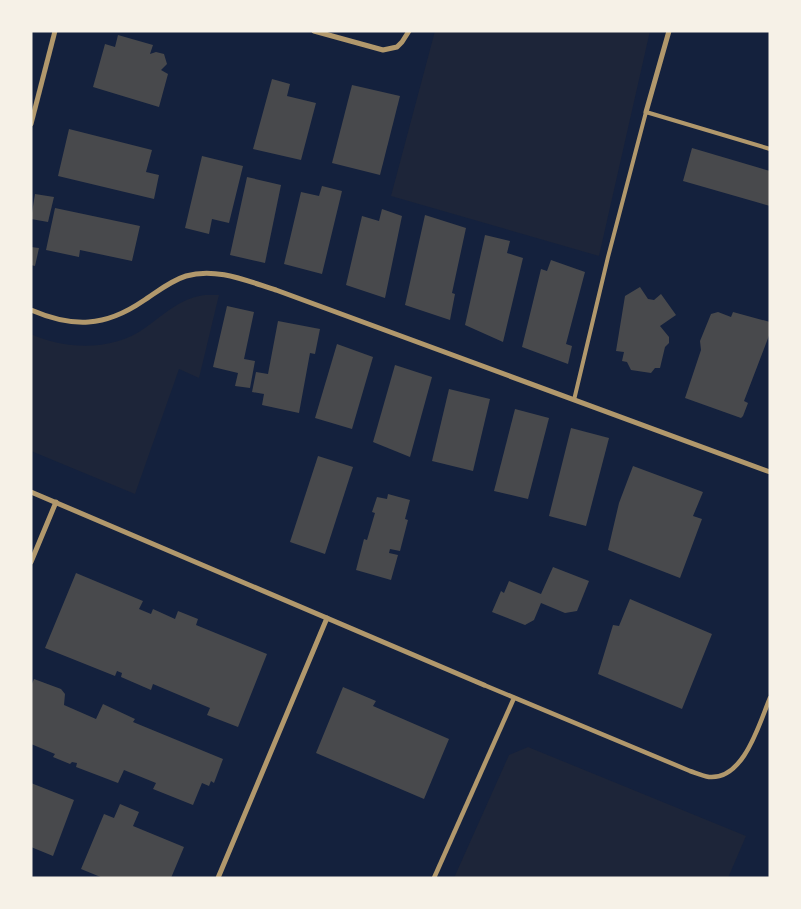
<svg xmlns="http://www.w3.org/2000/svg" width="801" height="909" font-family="'PT Serif',serif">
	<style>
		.green { fill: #1d2539 }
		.building { fill: #48494c }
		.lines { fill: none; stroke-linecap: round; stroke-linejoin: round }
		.service { stroke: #b1986c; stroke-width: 4 }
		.pedestrian { stroke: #b1986c; stroke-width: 4.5 }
		.minor { stroke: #b1986c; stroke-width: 5 }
	</style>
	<rect width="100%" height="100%" fill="#14213d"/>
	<g class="green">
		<polygon points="435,31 650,31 599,256 391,196"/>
		<path d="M205,295H219L199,378L179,369L135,494L31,451V334C66,350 113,351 145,328C165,314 180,298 205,295Z"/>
		<polygon points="528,747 746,836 728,878 454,878 509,755"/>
	</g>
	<g class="building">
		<polygon points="118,35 153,45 150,54 156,52 164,54 167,64 161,70 168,74 159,107 93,87 105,44 115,47"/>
		<polygon points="272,79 290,84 287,96 316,103 301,160 253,149"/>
		<polygon points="352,85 400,96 380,175 332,163"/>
		<polygon points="69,129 152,150 146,172 159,175 154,199 58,176"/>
		<polygon points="692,148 770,171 770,206 683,181"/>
		<polygon points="202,156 243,166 229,223 212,219 209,234 185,228"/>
		<polygon points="247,177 281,185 265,263 230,255"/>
		<polygon points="322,186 342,191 322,274 284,264 301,192 319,196"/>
		<polygon points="35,194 54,197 48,222 31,219"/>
		<polygon points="55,208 140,226 132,261 80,250 79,257 46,250"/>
		<polygon points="382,209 402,216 385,298 346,285 362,216 379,221"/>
		<polygon points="425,215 466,228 452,293 455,294 450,320 405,305"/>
		<polygon points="485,235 510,241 507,253 523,258 503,342 465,325"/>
		<polygon points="31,247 39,248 35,266 31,265"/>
		<polygon points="551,260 585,272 566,344 572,346 568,364 522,347 541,269 547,271"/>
		<polygon points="640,287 648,299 654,300 661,294 676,315 660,326 669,337 669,343 665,347 660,368 655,368 651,373 631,370 627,362 622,361 624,352 616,351 625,296"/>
		<polygon points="227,306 254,312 244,359 255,361 250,388 235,386 238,373 213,367"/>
		<polygon points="718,312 731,317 733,312 770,322 770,333 744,401 748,403 743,416 741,418 685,398 701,350 700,341 711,314"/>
		<polygon points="278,321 320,329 315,354 310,353 299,413 262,405 264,394 252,392 256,372 268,374"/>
		<polygon points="337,344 373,357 352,429 315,418"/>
		<polygon points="395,365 432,377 410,457 373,442"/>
		<polygon points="449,389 490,399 473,471 432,461"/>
		<polygon points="515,409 549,418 528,499 494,491"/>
		<polygon points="571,428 609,438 586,526 549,516"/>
		<polygon points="318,456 353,467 325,554 290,542"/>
		<polygon points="633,466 703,492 693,516 702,519 680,578 608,550 619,503"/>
		<polygon points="388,494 410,500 405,519 408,520 400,551 390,549 389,553 398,555 391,580 356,570 364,539 367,540 375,513 372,512 377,497 387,499"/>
		<polygon points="553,567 589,581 577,611 565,613 541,603 534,620 525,625 492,612 501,591 504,593 509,581 541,594"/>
		<polygon points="76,573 143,601 139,609 151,614 153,609 175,619 178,611 198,619 196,625 267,654 238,727 207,715 210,708 153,684 151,690 121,677 122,673 117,671 115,676 45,648"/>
		<polygon points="630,599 712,634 682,709 598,674 613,625 619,626"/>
		<polygon points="34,679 61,689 65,694 64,705 96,719 103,704 135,719 133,722 223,759 214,783 211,781 209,786 202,783 193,805 153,789 156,783 124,770 118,783 76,767 77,763 72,762 70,764 53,757 55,754 31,744 31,686"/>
		<polygon points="343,687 376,701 373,706 449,739 424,799 316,753"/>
		<polygon points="31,783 74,800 53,856 31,847"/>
		<polygon points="120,804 139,812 133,826 184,847 171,878 103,878 81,869 104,814 114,818"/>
	</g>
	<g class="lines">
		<polyline class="service" points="574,400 608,257 646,112 770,149"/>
		<g class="pedestrian">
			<path d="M484,685L690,771C696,773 703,776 709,777C744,780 759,724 770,698"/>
			<polyline points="434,878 514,698"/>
		</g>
		<g class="minor">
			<polyline points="314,31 383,50 397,47 402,42 409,31"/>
			<polyline points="646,112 669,31"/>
			<polyline points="31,124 55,31"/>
			<path d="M31,310C73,328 105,327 143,301C157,292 170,281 186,276C216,267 247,281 276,290L770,472"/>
			<polyline points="31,492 484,685"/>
			<polyline points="31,562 56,502"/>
			<polyline points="218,878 327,618"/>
		</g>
	</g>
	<rect width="801" height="909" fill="none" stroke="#f6f1e7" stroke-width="65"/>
</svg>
